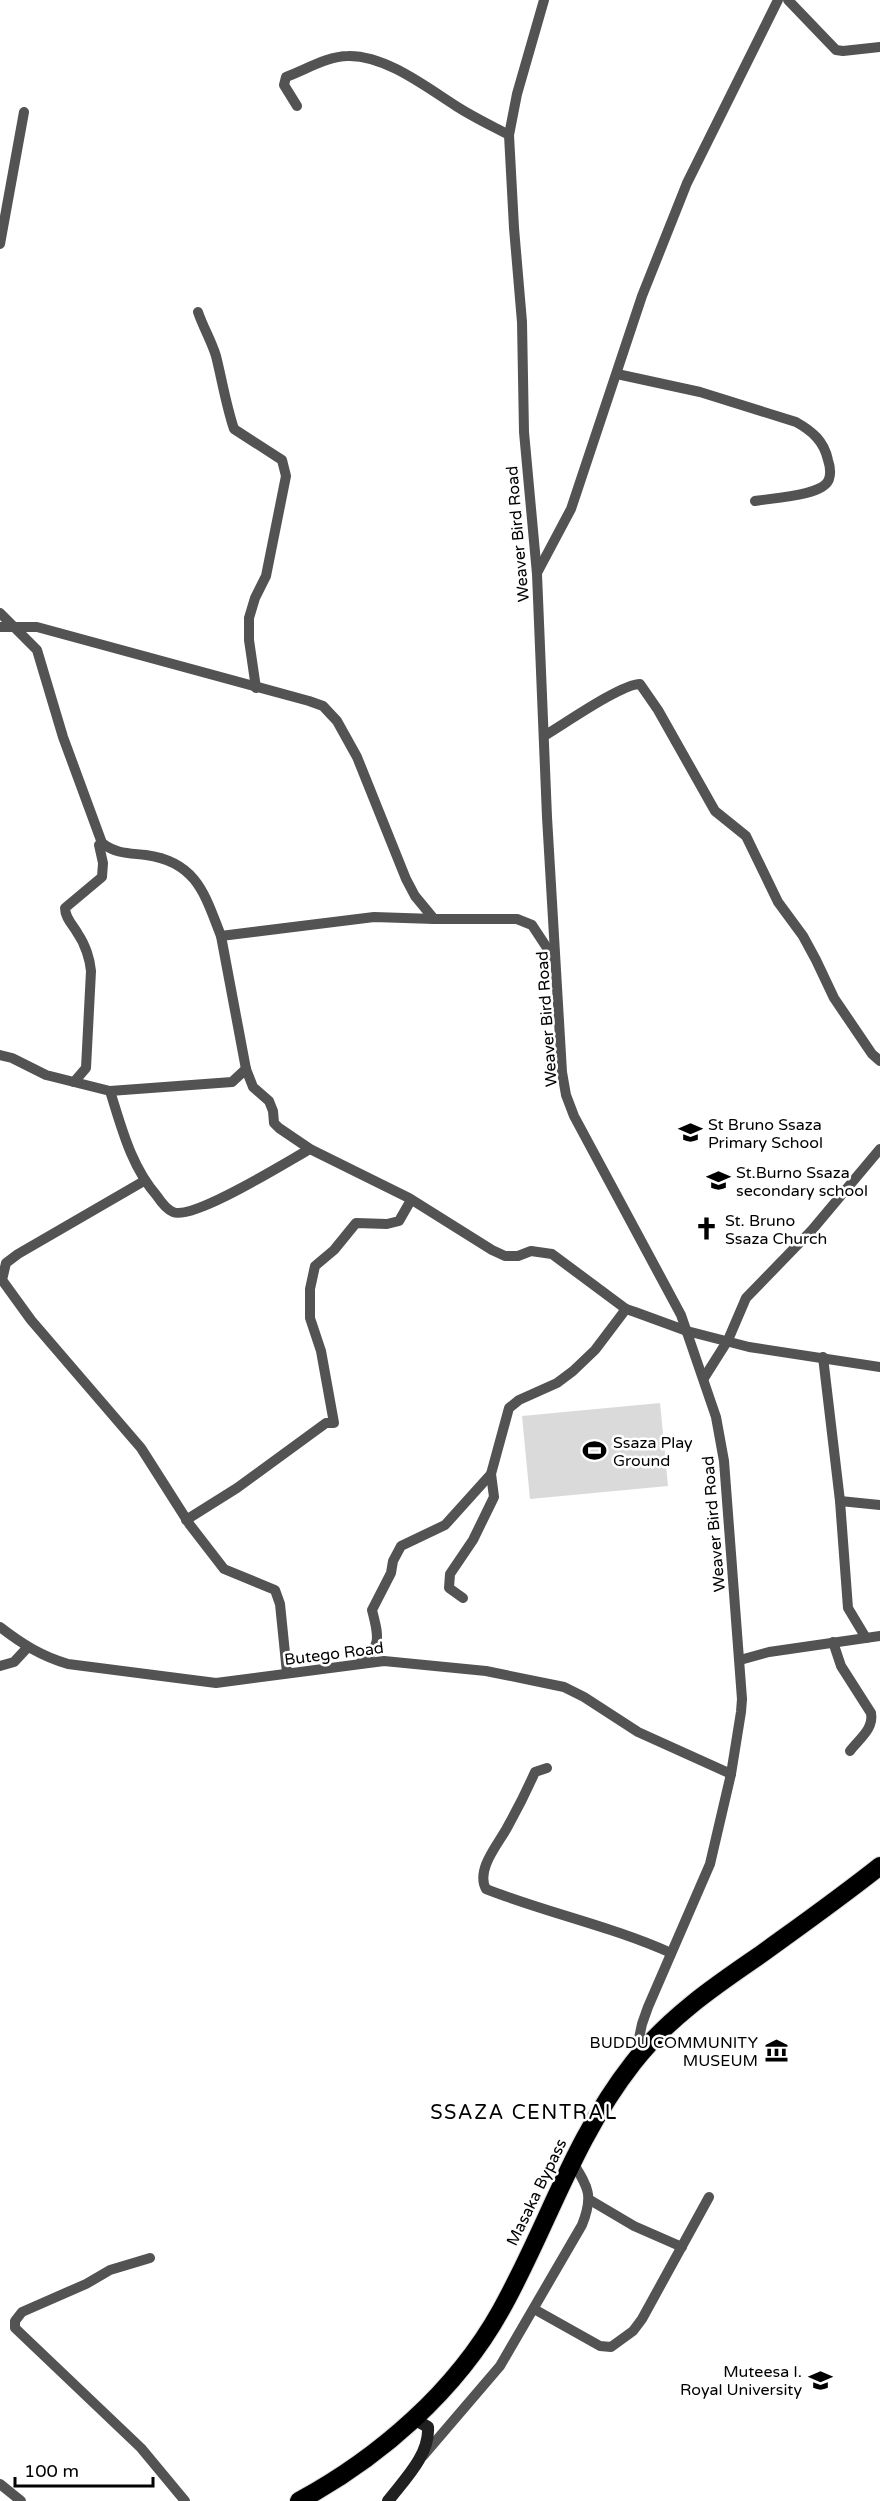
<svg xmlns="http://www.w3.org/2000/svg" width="880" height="2501" font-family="'Varela Round',sans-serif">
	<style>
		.green { fill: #dadada }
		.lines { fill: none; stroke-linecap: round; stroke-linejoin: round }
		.highway-casing { stroke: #dbdbdb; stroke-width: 20 }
		.street { stroke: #535353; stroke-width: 10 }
		.secondary { stroke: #202020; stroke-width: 12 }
		.highway { stroke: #000; stroke-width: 18 }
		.labels { text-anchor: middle; stroke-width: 5; stroke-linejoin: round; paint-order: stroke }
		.street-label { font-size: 16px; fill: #000; stroke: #fff }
		.poi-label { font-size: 16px; fill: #000; stroke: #fff; text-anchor: start }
		.quarter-label { font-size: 20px; letter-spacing: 1.5px; fill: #000; stroke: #fff }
	</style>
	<rect width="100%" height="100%" fill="#fff"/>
	<polygon class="green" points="660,1403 668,1486 530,1499 522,1416"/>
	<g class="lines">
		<defs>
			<path id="highway" d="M299,2501C380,2457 456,2391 501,2310C548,2226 572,2141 633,2063C668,2018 713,1987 760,1955C800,1926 841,1897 880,1866"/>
		</defs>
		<use href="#highway" class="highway-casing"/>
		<g class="street">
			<polyline points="544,0 517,94 509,135 514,228 522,322 524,432 537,574 547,817 562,1072 566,1095 574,1116 681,1315 716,1417 724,1461 742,1699 741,1712 731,1774 710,1864 648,2007 642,2024 635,2057"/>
			<polyline points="788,0 836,50 843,51 880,47"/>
			<path d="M297,106L284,85L286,77C305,70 328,56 348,56C385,55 426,87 456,106C473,117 492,126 509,135"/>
			<polyline points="0,244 24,112"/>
			<path d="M198,312C203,327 211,340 216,356C222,380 226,405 234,429L282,460L286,476L266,576L255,598L249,618V640L256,688"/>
			<path d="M617,374L700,392L796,422C812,431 824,441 828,460C830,466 831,473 829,479C824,496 771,498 755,501"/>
			<polyline points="537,573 571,509 642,296 687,183 778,0"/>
			<path d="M0,613L37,650L63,737L102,843C116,854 129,853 146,855C197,862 205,895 221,936"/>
			<polyline points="0,627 37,627 309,701 323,706 337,721 357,757 406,879 415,896 434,919 517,919 532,925 555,960"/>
			<path d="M544,736C563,725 621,684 640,684L658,710L715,811L746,836L778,902L803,936L816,960L834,998L872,1054L880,1061"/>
			<polyline points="434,919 374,917 221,936 246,1069 253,1087 269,1101 273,1111 274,1123 279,1128 310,1149 409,1198 492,1250 505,1256 518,1256 531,1251 552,1254 626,1309 635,1312 687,1331 749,1347 880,1367"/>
			<polyline points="0,1055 12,1058 46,1075 110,1091 232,1082 246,1069"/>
			<path d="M74,1082L86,1068L91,971C90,959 85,944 78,934C73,925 65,918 65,908L102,877L103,863L99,845L102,843"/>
			<path d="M110,1091C122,1129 131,1166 157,1196C161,1202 166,1209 173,1212C193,1221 288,1161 310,1149"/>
			<polyline points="144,1181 18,1254 6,1263 2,1280 31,1320 141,1448 190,1525 224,1569 275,1590 280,1604 287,1673"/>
			<polyline points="823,1357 840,1501 848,1608 866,1638"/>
			<polyline points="704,1378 728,1340 746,1298 812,1230 880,1149"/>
			<polyline points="840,1501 880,1505"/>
			<polyline points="186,1520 237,1488 326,1423 334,1423 321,1351 310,1318 310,1289 315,1266 334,1250 356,1223 387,1224 399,1221 411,1200"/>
			<polyline points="463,1598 449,1588 450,1574 473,1540 494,1497 491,1474 509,1408 519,1400 557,1383 573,1371 595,1350 626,1309"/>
			<path d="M0,1627C22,1644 41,1656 68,1664L216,1683L384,1661L486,1671L564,1687L584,1697L638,1732L731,1774"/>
			<path d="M833,1642L841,1666L871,1713C874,1729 859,1739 850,1751"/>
			<polyline points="740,1660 769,1652 880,1636"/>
			<path d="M360,1663C383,1647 378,1634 372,1610L391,1573L393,1561L401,1546L445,1525L491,1474"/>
			<polyline points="0,1666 14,1662 27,1648"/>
			<path d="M547,1768L535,1772C527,1790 518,1808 508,1826C500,1842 475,1869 486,1889C547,1913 611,1926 671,1953"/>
			<polyline points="590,2200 634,2226 682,2247"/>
			<polyline points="150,2258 110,2270 86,2284 22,2312 15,2321 15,2328 141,2448 185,2501"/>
			<polyline points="534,2309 600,2346 611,2347 633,2331 642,2319 709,2197"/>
			<path d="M423,2456L500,2366L582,2225C594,2195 588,2187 572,2161"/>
			<polyline points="0,2484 21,2501"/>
		</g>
		<path class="secondary" d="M388,2501C404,2480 430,2455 428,2427L414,2419"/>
		<use href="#highway" class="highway"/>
	</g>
	<defs>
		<symbol id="school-bare" viewBox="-9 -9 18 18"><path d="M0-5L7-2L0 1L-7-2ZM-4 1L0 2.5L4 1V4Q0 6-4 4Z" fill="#000" stroke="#fff" stroke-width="2.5" paint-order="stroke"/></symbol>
		<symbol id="church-bare" viewBox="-9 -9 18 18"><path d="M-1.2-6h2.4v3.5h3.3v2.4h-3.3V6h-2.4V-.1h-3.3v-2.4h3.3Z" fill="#000" stroke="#fff" stroke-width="2.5" paint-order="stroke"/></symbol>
		<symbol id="stadium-bare" viewBox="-9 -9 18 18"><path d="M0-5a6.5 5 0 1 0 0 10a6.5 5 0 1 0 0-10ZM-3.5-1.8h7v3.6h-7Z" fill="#000" stroke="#fff" stroke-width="2.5" paint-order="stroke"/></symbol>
		<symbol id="museum-bare" viewBox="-9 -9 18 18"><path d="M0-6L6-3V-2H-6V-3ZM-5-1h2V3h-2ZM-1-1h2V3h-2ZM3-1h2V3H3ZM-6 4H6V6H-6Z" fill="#000" stroke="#fff" stroke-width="2.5" paint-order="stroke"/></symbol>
		<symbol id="university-bare" viewBox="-9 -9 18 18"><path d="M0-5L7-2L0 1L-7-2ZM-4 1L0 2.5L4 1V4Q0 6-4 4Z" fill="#000" stroke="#fff" stroke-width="2.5" paint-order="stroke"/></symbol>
	</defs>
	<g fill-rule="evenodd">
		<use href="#school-bare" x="674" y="1116" width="33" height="33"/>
		<use href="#school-bare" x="702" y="1164" width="33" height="33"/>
		<use href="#church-bare" x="690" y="1212" width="33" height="33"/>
		<use href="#stadium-bare" x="578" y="1434" width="33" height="33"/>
		<use href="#museum-bare" x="760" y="2034" width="33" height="33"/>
		<use href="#university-bare" x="804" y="2364" width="33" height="33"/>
	</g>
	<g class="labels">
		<g class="street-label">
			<text transform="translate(517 534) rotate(-95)" y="6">Weaver Bird Road</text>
			<text transform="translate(546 1019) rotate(-94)" y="6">Weaver Bird Road</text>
			<text transform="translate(713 1524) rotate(-95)" y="6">Weaver Bird Road</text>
			<text transform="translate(334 1653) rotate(-7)" y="6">Butego Road</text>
			<text transform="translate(536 2192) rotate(-64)" y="6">Masaka Bypass</text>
		</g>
		<g class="poi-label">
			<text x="708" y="1130">St Bruno Ssaza<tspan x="708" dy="18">Primary School</tspan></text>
			<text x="736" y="1178">St.Burno Ssaza<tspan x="736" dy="18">secondary school</tspan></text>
			<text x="725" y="1226">St. Bruno<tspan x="725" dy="18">Ssaza Church</tspan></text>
			<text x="613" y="1448">Ssaza Play<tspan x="613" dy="18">Ground</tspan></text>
			<text x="758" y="2048" text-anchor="end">BUDDU COMMUNITY<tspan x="758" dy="18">MUSEUM</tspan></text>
			<text x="802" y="2377" text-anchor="end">Muteesa I.<tspan x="802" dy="18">Royal University</tspan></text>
		</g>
		<g class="quarter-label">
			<text x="524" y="2119">SSAZA CENTRAL</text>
		</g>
	</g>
	<path d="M15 2477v9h138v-9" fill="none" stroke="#000000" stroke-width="3"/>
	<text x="24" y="2477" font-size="18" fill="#000000" stroke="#ffffff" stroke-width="4.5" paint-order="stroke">100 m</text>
</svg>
